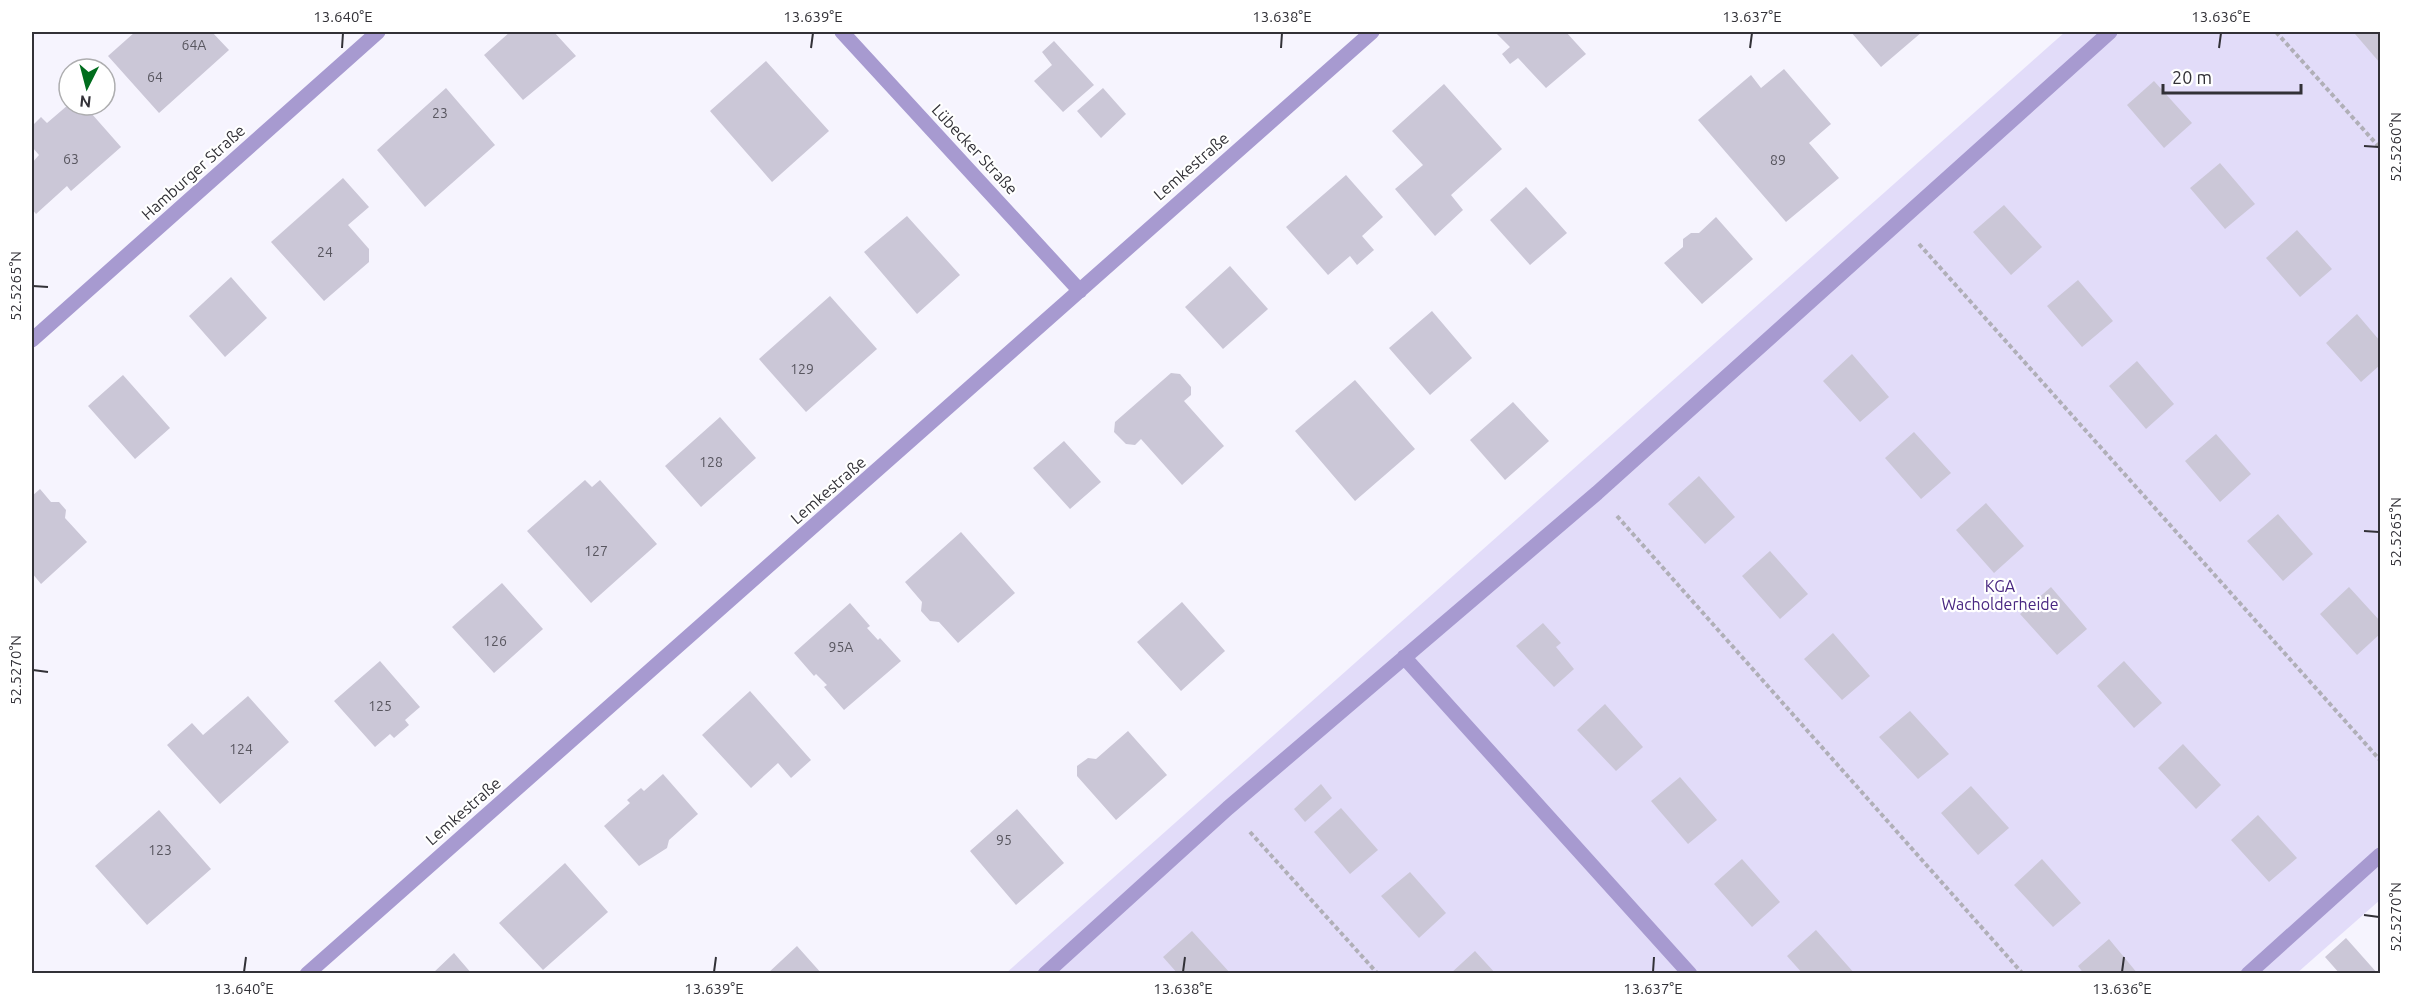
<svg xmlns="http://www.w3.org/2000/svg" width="2412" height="1005" viewBox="0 0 2412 1005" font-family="Ubuntu,sans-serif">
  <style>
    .green { fill: #e2dcf9 }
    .building { fill: #cbc7d7 }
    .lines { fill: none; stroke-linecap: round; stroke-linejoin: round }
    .path { stroke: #b0afb7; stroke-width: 4; stroke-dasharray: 4.5 3; stroke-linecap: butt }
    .minor { stroke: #a79ad0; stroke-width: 15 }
    .ticks { fill: none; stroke: #323137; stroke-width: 2 }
    .labels { text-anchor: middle; stroke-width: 4.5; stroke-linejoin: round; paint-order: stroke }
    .number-label { font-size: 14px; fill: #58565f }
    .street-label { font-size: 16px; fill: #323137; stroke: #fff }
    .park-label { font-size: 16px; fill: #492781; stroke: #fff }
    .neatline { fill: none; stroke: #323137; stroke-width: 2 }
    .ticks-label { font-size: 15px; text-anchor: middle; fill: #323137 }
  </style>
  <rect width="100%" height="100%" fill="#f6f4fe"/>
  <path class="green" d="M 2065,32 L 2380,32 L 2380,900 L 2297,973 L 1005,974 Z"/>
  <path class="building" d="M 135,32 L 212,32 L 229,50 L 159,113 L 108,56 Z
    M 510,32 L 554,32 L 576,56 L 523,100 L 484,55 Z
    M 1495,32 L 1566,32 L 1586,54 L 1546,88 L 1518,58 L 1510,64 L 1502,54 L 1510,47 Z
    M 1851,32 L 1922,32 L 1881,67 Z
    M 2358,32 L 2380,32 L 2380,63 L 2355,34 Z
    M 1054,41 L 1094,85 L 1063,112 L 1034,81 L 1052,65 L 1042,52 Z
    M 766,61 L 829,131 L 772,182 L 710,111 Z
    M 1784,69 L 1831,124 L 1809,143 L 1839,178 L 1786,222 L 1698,120 L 1751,75 L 1761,88 Z
    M 2154,81 L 2192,123 L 2164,148 L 2127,105 Z
    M 1444,84 L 1502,149 L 1451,195 L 1463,210 L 1435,236 L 1395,189 L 1423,165 L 1392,131 Z
    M 446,88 L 495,145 L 425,207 L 377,150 Z
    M 1103,88 L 1126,114 L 1101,138 L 1077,111 Z
    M 68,105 L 84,105 L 121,147 L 71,191 L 67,186 L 36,214 L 32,209 L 32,163 L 39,155 L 32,147 L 32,126 L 41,117 L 47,123 Z
    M 2220,163 L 2255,204 L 2225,229 L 2190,188 Z
    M 1346,175 L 1383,217 L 1362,236 L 1374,250 L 1357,265 L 1350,256 L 1328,275 L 1286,227 Z
    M 343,178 L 369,207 L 348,225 L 369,249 L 369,262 L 324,301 L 271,242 Z
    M 1526,187 L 1567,233 L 1530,265 L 1490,220 Z
    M 2004,205 L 2042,247 L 2011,275 L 1973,232 Z
    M 907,216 L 960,275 L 917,314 L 864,252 Z
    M 1716,217 L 1753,259 L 1702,304 L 1664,263 L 1683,247 L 1683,239 L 1691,233 L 1699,233 Z
    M 2297,230 L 2332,269 L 2300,297 L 2266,258 Z
    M 1230,266 L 1268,309 L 1223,349 L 1185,307 Z
    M 231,277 L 267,318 L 225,357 L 189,316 Z
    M 2078,280 L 2113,321 L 2082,347 L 2047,306 Z
    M 830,296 L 877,349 L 806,412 L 759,359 Z
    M 1432,311 L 1472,358 L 1430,395 L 1389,348 Z
    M 2357,314 L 2380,341 L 2380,365 L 2361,382 L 2326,343 Z
    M 1852,354 L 1889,397 L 1860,422 L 1823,381 Z
    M 2137,361 L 2174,404 L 2146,429 L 2109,386 Z
    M 1171,373 L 1180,374 L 1191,387 L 1191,395 L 1184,401 L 1224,446 L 1182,485 L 1141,439 L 1135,445 L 1126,444 L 1114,432 L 1115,422 Z
    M 123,375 L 170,428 L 135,459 L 88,406 Z
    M 1355,380 L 1415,449 L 1355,501 L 1295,431 Z
    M 1513,402 L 1549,441 L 1505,480 L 1470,440 Z
    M 720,417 L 756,458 L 701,507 L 665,466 Z
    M 1914,432 L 1951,473 L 1921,499 L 1885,458 Z
    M 2216,434 L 2251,474 L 2220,502 L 2185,461 Z
    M 1064,441 L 1101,482 L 1070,509 L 1033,468 Z
    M 1699,476 L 1735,517 L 1705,544 L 1668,504 Z
    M 585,480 L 592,487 L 600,480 L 657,544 L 591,603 L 527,531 Z
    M 40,489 L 51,502 L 59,502 L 66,510 L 65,518 L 87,542 L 41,584 L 32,573 L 32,496 Z
    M 1986,503 L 2024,546 L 1994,573 L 1956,530 Z
    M 2278,514 L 2313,554 L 2283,581 L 2247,541 Z
    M 961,532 L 1015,593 L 958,643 L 939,622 L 930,621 L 921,611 L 922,602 L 905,582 Z
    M 1770,551 L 1808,594 L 1780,619 L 1742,576 Z
    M 502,583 L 543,629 L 494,673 L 452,627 Z
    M 2051,587 L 2087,629 L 2057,655 L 2020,614 Z
    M 2349,587 L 2380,621 L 2380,634 L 2357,655 L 2320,614 Z
    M 1182,602 L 1225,651 L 1181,691 L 1137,642 Z
    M 850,603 L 870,626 L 867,628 L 878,640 L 880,638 L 901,661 L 844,710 L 824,687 L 827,685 L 816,674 L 814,676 L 794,653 Z
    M 1543,623 L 1561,643 L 1556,647 L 1574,669 L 1554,687 L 1516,646 Z
    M 1833,633 L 1870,676 L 1842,700 L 1804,659 Z
    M 380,661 L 420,707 L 405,720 L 409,725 L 394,738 L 390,734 L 375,747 L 334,701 Z
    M 2124,661 L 2162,703 L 2134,728 L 2097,686 Z
    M 750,691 L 811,760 L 791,778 L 778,763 L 751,788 L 702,735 Z
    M 248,696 L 289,742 L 220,804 L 167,745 L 192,723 L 203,735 Z
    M 1605,704 L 1643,747 L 1616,771 L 1577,730 Z
    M 1910,711 L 1949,754 L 1918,779 L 1879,737 Z
    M 1128,731 L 1167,775 L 1116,820 L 1077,776 L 1077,766 L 1088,758 L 1096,759 Z
    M 2183,744 L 2221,785 L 2196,809 L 2158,768 Z
    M 663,774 L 698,814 L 669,840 L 667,848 L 639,866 L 604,826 L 630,803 L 627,800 L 641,788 L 644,791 Z
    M 1680,777 L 1717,820 L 1688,844 L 1651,801 Z
    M 1321,784 L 1332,798 L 1305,822 L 1294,809 Z
    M 1971,786 L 2009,828 L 1978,855 L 1941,813 Z
    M 1341,808 L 1378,850 L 1350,874 L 1314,832 Z
    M 1017,809 L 1064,863 L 1016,905 L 970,851 Z
    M 159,810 L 211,869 L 147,925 L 95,866 Z
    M 2258,815 L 2297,858 L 2269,882 L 2231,840 Z
    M 1742,859 L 1780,902 L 1752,927 L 1714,884 Z
    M 2042,859 L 2081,903 L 2053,927 L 2014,885 Z
    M 565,863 L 608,912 L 543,970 L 499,923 Z
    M 1410,872 L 1446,913 L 1419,938 L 1381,896 Z
    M 1816,930 L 1855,974 L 1803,974 L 1787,956 Z
    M 1192,931 L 1231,974 L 1178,974 L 1163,957 Z
    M 2346,938 L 2378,974 L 2340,974 L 2325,957 Z
    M 2109,939 L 2138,974 L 2084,974 L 2078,966 Z
    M 797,946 L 822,974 L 767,974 Z
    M 1475,951 L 1496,974 L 1450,974 Z
    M 454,953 L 472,974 L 432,974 Z"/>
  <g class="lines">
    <path class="path" d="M 2276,32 L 2380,148
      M 1919,244 L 2380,760
      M 1617,516 L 2023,974
      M 1250,832 L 1378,974"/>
    <path class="minor" d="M 842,32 L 1080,291
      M 32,340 L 378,32
      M 1404,657 L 1690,974
      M 307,974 L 1372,32
      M 1045,974 L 1228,808 L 1597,493 L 2110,32
      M 2248,974 L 2380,855"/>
  </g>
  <path class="ticks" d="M 342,48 L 343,33M 811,48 L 813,33M 1281,48 L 1282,33M 1750,48 L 1752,33M 2219,48 L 2221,33M 2364,146 L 2379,147M 33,286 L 48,287M 2364,531 L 2379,532M 33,670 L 48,672M 2364,915 L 2379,917M 244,972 L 246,957M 714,972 L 716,957M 1183,972 L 1185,957M 1653,972 L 1654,957M 2122,972 L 2124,957"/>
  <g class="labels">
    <g class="number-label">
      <text x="194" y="50">64A</text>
      <text x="155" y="82">64</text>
      <text x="440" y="118">23</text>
      <text x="71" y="164">63</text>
      <text x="1778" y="165">89</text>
      <text x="325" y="257">24</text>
      <text x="802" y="374">129</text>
      <text x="711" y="467">128</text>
      <text x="596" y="556">127</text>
      <text x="495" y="646">126</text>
      <text x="841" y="652">95A</text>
      <text x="380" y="711">125</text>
      <text x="241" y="754">124</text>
      <text x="1004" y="845">95</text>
      <text x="160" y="855">123</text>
    </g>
    <g class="street-label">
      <text transform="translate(975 149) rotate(47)" y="6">Lübecker Straße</text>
      <text transform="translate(1191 166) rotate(-41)" y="6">Lemkestraße</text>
      <text transform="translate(193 172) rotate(-42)" y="6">Hamburger Straße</text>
      <text transform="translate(828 490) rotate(-41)" y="6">Lemkestraße</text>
      <text transform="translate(463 811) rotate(-41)" y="6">Lemkestraße</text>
    </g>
    <g class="park-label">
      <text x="2000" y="592">KGA<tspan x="2000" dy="18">Wacholderheide</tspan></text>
    </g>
  </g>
  <rect width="2412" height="1005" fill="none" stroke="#ffffff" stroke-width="66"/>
  <g transform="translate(87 87) rotate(186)"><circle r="28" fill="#ffffff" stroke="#adadaf" stroke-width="1.5"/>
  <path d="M0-4.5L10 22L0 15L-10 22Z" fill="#006d1d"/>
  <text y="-9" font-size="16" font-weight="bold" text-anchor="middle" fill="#323137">N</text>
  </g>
  <path d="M2163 84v9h138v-9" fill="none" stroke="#323137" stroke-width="3"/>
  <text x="2172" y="84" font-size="18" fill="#323137" stroke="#ffffff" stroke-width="4.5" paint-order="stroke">20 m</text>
  <rect x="33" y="33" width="2346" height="939" class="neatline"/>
  <g class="ticks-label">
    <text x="343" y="22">13.640°E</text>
    <text x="813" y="22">13.639°E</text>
    <text x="1282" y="22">13.638°E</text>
    <text x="1752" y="22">13.637°E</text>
    <text x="2221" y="22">13.636°E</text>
    <text transform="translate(2396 147) rotate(-90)" y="5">52.5260°N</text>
    <text transform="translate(16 286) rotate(-90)" y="5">52.5265°N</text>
    <text transform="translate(2396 532) rotate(-90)" y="5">52.5265°N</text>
    <text transform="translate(16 670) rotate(-90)" y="5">52.5270°N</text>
    <text transform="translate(2396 917) rotate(-90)" y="5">52.5270°N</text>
    <text x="244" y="994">13.640°E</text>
    <text x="714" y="994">13.639°E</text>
    <text x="1183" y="994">13.638°E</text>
    <text x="1653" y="994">13.637°E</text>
    <text x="2122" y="994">13.636°E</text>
  </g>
</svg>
